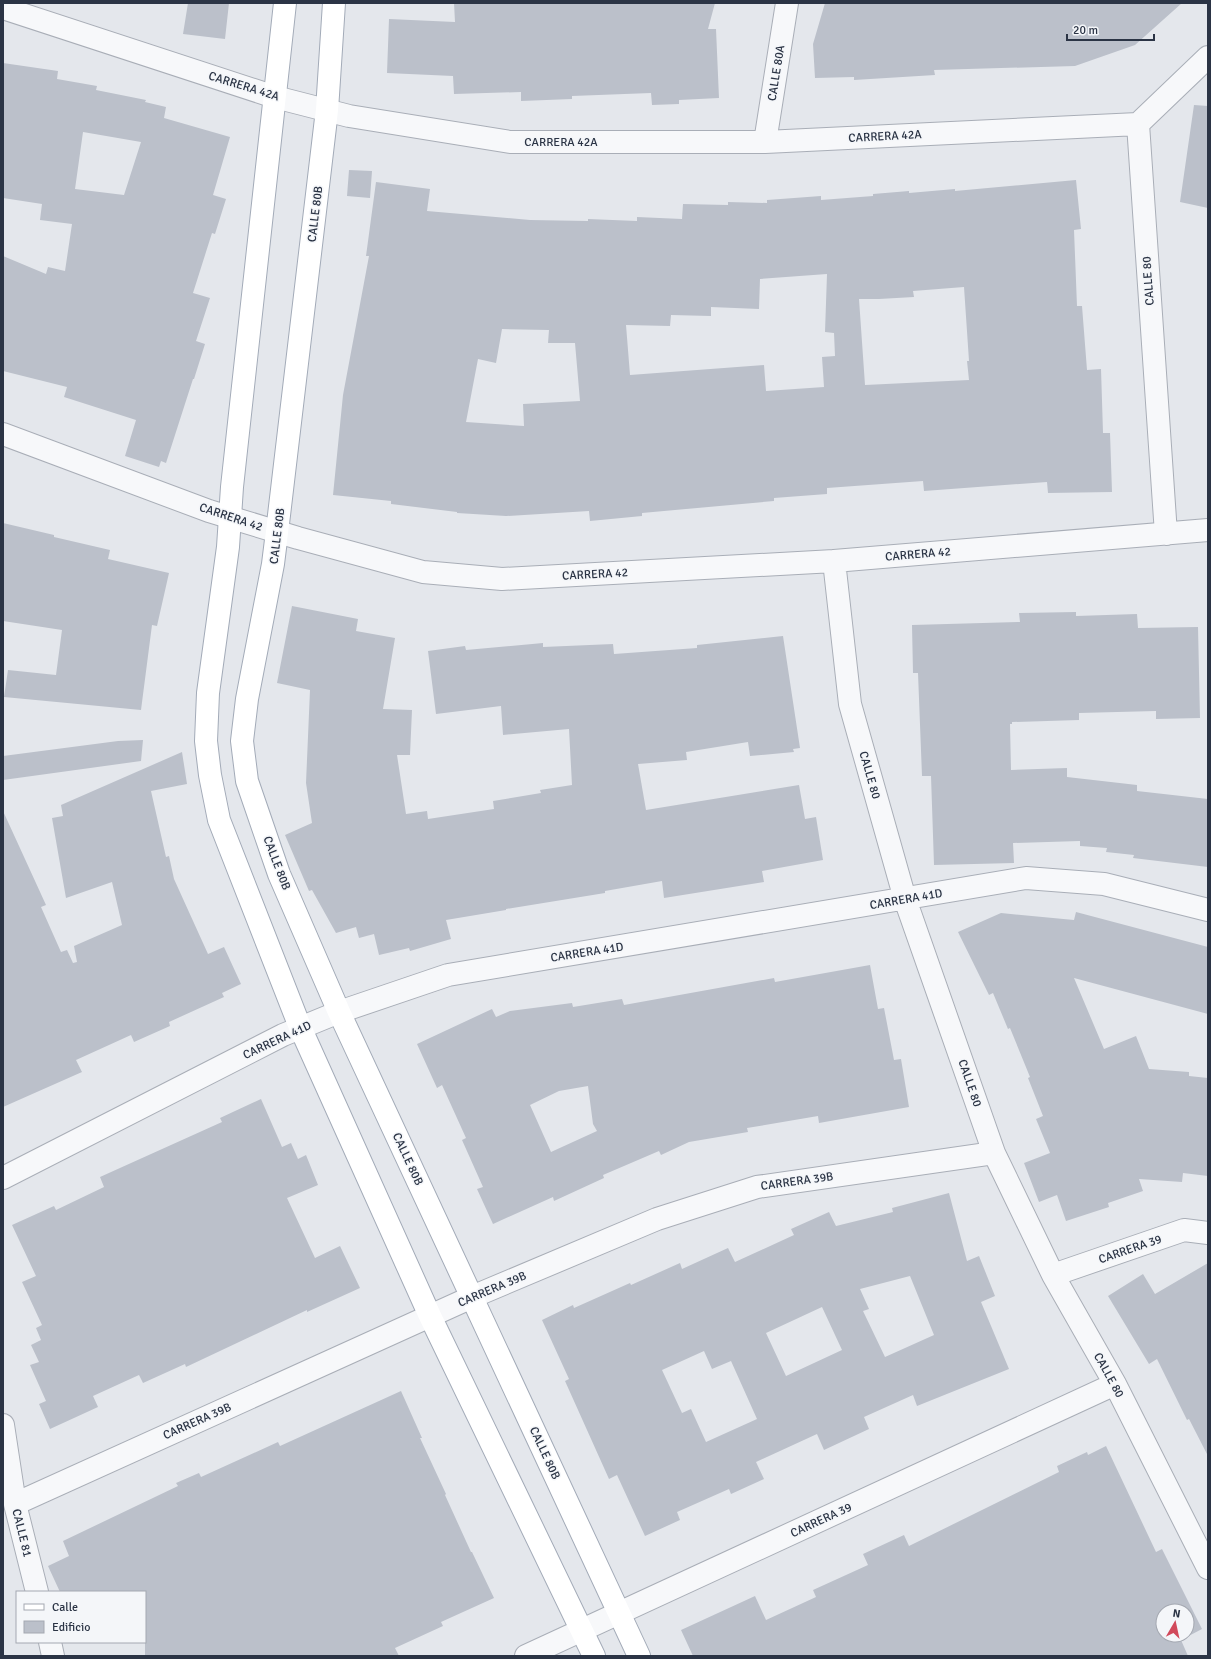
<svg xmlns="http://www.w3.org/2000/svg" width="1211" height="1659" viewBox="0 0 1211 1659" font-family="Signika,sans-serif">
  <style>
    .building { fill: #bbc0ca; fill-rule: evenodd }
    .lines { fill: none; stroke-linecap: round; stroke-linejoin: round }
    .minor-casing { stroke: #a9aeb7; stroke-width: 24 }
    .major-casing { stroke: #a3abb8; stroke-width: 24 }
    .minor { stroke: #f7f8fa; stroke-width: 22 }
    .major { stroke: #fff; stroke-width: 22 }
    .labels { text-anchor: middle; stroke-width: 3; stroke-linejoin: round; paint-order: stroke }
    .street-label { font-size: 12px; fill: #2b3445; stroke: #f4f6f9 }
  </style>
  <rect width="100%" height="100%" fill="#e4e7ec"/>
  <path class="building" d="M 188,3 L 229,3 L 225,39 L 183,34 Z
    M 454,3 L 715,3 L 708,29 L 716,29 L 719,98 L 679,100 L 679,104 L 652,105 L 651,93 L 572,96 L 572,99 L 521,101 L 521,92 L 454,94 L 453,76 L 387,73 L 389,19 L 455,22 Z
    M 825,3 L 1182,3 L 1135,45 L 1075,66 L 934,70 L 935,75 L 854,80 L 854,77 L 815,78 L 813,44 Z
    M 3,63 L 58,71 L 57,79 L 97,86 L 96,90 L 146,100 L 145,102 L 166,107 L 164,118 L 230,137 L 213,195 L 226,199 L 215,234 L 212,233 L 193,293 L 210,298 L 196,341 L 205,344 L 194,379 L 193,379 L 166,463 L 161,461 L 159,467 L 125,456 L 136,420 L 64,397 L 67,387 L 3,371 L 3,256 L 46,274 L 48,267 L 65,271 L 72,224 L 40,220 L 42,204 L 3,198 ZM 83,132 L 141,142 L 124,195 L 75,189 Z
    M 1194,105 L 1208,106 L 1208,208 L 1180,202 Z
    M 349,170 L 372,171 L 370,198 L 347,196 Z
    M 1076,180 L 1081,229 L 1074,230 L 1077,306 L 1082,306 L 1087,370 L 1101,369 L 1103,433 L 1110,433 L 1112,492 L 1048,493 L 1047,482 L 924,491 L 923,481 L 827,488 L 827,494 L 774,498 L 774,501 L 642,513 L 642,516 L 590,521 L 589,511 L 506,516 L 457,513 L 457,512 L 391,504 L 391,501 L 333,495 L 343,395 L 369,256 L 366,256 L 376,182 L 430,189 L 427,211 L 530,220 L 588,221 L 588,219 L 637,221 L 637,217 L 682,219 L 683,204 L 728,205 L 728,202 L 767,203 L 767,200 L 821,196 L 821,200 L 873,196 L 873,194 L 909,191 L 909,193 L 955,189 L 955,191 ZM 827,274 L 825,332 L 834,333 L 835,356 L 822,357 L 824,387 L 766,391 L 764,365 L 630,375 L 626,325 L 670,326 L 671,315 L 711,316 L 711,307 L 759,309 L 760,279 ZM 964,287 L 969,361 L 967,361 L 969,380 L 865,385 L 859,299 L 879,299 L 914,297 L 913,291 ZM 502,329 L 549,330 L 548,343 L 575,343 L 580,401 L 523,404 L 524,426 L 466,422 L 478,359 L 496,363 Z
    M 3,523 L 54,535 L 54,537 L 110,550 L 108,559 L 169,573 L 157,626 L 152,625 L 141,710 L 4,697 L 8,670 L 56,675 L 62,630 L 3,621 Z
    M 292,606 L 358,619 L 356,631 L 395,638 L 383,709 L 412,710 L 410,755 L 397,755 L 406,814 L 427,811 L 428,819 L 494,809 L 493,801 L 541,793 L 540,790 L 572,785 L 569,729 L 503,735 L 501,706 L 436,714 L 428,651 L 465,646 L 466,650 L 543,643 L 543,647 L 613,644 L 614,654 L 697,648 L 697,645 L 783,636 L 800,748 L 793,749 L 794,752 L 750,756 L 748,742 L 686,752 L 687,760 L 638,764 L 646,810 L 799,785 L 805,819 L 816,817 L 823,860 L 762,871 L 764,882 L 664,898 L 662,881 L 605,891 L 605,893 L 506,909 L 506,910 L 446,920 L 451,939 L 410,951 L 409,948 L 379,955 L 374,934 L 359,938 L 356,927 L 336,933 L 312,890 L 309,891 L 285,835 L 312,823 L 306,783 L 310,690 L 277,683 Z
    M 1076,612 L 1076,616 L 1137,614 L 1138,628 L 1198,627 L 1200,718 L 1156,719 L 1156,711 L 1079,713 L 1079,720 L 1012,722 L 1012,724 L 1010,724 L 1011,770 L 1067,768 L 1067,777 L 1137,785 L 1137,791 L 1208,799 L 1208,867 L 1133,858 L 1134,855 L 1106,852 L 1107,848 L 1080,846 L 1080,841 L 1013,843 L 1014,863 L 934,865 L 931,776 L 922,776 L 918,673 L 913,673 L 912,625 L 1020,622 L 1019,613 Z
    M 143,740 L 141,761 L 3,780 L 3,756 L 118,741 Z
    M 182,752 L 187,784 L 151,791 L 166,857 L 169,856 L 174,879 L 208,954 L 224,947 L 241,984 L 222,993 L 224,997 L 169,1022 L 170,1026 L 134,1042 L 131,1035 L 76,1060 L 82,1072 L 3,1107 L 3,811 L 46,905 L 41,907 L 61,952 L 67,950 L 73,963 L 77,962 L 74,946 L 122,925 L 112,882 L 66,898 L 52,818 L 63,816 L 61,805 Z
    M 1076,912 L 1208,947 L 1208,1014 L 1074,978 L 1104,1049 L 1136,1036 L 1149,1069 L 1189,1072 L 1189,1076 L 1208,1078 L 1208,1176 L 1183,1173 L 1182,1182 L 1139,1179 L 1143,1191 L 1108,1203 L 1109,1207 L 1066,1221 L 1057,1195 L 1039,1202 L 1024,1163 L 1050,1153 L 1036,1119 L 1043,1116 L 1028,1078 L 1030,1077 L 1010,1028 L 1008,1029 L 993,993 L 989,995 L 958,932 L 1001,913 L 1074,920 Z
    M 870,965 L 878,1009 L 884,1008 L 894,1060 L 901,1059 L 909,1107 L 819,1123 L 818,1116 L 747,1128 L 748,1132 L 689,1142 L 661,1155 L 659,1151 L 603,1175 L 604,1178 L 554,1201 L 553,1197 L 493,1224 L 477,1189 L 483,1187 L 462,1140 L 466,1138 L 442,1085 L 437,1088 L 417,1044 L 492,1009 L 496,1017 L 510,1011 L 572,1003 L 573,1007 L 622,999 L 624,1005 L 774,978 L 775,982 ZM 588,1086 L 593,1124 L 597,1131 L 551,1152 L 530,1105 L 559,1091 Z
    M 261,1099 L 282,1147 L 291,1143 L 298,1159 L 306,1155 L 318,1185 L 287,1198 L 315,1258 L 340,1246 L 360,1288 L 307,1312 L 307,1310 L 186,1367 L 185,1364 L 143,1383 L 139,1375 L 93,1396 L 98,1407 L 50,1429 L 39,1404 L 46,1401 L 30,1365 L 39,1362 L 31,1345 L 41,1340 L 36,1328 L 42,1325 L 22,1282 L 36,1276 L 12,1225 L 54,1206 L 56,1210 L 104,1187 L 100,1177 L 222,1122 L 220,1118 Z
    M 949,1193 L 967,1261 L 979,1256 L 995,1296 L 981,1302 L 1009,1369 L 917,1406 L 913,1395 L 864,1417 L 869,1429 L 824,1450 L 817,1434 L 756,1462 L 764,1479 L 731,1494 L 729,1489 L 677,1512 L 680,1520 L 645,1536 L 617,1475 L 609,1479 L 565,1381 L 569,1379 L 542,1320 L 573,1305 L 574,1308 L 630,1283 L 631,1285 L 680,1263 L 682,1269 L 728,1248 L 735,1262 L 794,1235 L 791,1229 L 829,1212 L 836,1226 L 893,1212 L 892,1208 ZM 910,1276 L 934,1335 L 885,1357 L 863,1311 L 869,1309 L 860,1289 ZM 822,1307 L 842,1350 L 786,1376 L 766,1333 ZM 704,1351 L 712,1369 L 731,1361 L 757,1419 L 706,1442 L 691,1409 L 682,1413 L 662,1370 Z
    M 1208,1263 L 1208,1456 L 1189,1419 L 1187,1420 L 1157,1359 L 1149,1364 L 1108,1296 L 1143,1274 L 1155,1294 Z
    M 401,1391 L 422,1438 L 420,1438 L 446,1494 L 445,1495 L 471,1552 L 472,1552 L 494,1598 L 441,1622 L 443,1626 L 395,1648 L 399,1656 L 145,1656 L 145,1592 L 60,1592 L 48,1566 L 69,1556 L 63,1541 L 178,1486 L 176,1483 L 199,1473 L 201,1477 L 278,1442 L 280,1446 Z
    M 1106,1446 L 1156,1552 L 1162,1549 L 1202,1629 L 1181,1640 L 1188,1656 L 693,1656 L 681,1630 L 755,1596 L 766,1620 L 816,1597 L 813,1590 L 868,1565 L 863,1554 L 904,1535 L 909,1546 L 1059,1472 L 1057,1466 L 1087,1452 L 1088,1455 ZM 1163,1611 L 1187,1611 L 1187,1635 L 1163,1635 Z"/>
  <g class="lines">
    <defs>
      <path id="minor" d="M 3,8 L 275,97 L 349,116 L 510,142 L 765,142 L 1138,124
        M 1138,124 L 1166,534
        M 1138,124 L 1208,57
        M 765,142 L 787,3
        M 3,434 L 209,511 L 298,538 L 423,572 L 502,579 L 834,561 L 1208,530
        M 834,561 L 850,704 L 905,899 L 994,1153 L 1053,1275 L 1115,1384 L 1208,1568
        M 3,1178 L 283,1035 L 339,1012 L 448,975 L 1026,878 L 1104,884 L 1208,910
        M 1053,1275 L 1184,1230 L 1208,1233
        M 3,1425 L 15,1504 L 37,1592
        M 15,1504 L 472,1297 L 657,1219 L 757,1187 L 994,1153
        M 50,1642 L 53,1656
        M 526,1656 L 1115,1384"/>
      <path id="major" d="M 285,3 L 232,487 L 228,547 L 208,693 L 206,741 L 210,775 L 219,820 L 300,1027 L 430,1316 L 594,1656
        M 334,3 L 327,110 L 277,532 L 273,564 L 247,699 L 242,741 L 247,781 L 279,874 L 339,1012 L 639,1656"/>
    </defs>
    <use href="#minor" class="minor-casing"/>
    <use href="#major" class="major-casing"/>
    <use href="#minor" class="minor"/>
    <use href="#major" class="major"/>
  </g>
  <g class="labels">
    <g class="street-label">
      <text transform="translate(776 73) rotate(-81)" y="4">CALLE 80A</text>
      <text transform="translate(244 86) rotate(17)" y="4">CARRERA 42A</text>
      <text transform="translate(885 136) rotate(-3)" y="4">CARRERA 42A</text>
      <text x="561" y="146">CARRERA 42A</text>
      <text transform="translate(315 214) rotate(-83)" y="4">CALLE 80B</text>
      <text transform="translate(1148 281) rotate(-94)" y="4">CALLE 80</text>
      <text transform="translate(231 517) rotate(18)" y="4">CARRERA 42</text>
      <text transform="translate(277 536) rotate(-83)" y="4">CALLE 80B</text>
      <text transform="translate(918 554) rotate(-5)" y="4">CARRERA 42</text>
      <text transform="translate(595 574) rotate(-3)" y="4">CARRERA 42</text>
      <text transform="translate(870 775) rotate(74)" y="4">CALLE 80</text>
      <text transform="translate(277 863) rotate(69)" y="4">CALLE 80B</text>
      <text transform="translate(906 899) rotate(-10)" y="4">CARRERA 41D</text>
      <text transform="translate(587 952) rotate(-9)" y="4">CARRERA 41D</text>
      <text transform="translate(277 1040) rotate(-25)" y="4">CARRERA 41D</text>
      <text transform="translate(970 1083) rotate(71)" y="4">CALLE 80</text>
      <text transform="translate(408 1159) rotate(65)" y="4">CALLE 80B</text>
      <text transform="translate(797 1181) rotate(-8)" y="4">CARRERA 39B</text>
      <text transform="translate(1130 1249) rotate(-19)" y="4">CARRERA 39</text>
      <text transform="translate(492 1289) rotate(-23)" y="4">CARRERA 39B</text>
      <text transform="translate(1109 1375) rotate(61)" y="4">CALLE 80</text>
      <text transform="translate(197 1421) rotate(-24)" y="4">CARRERA 39B</text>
      <text transform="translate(545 1453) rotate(65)" y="4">CALLE 80B</text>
      <text transform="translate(821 1520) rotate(-25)" y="4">CARRERA 39</text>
      <text transform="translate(22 1533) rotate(76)" y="4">CALLE 81</text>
    </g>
  </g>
  <rect width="1211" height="1659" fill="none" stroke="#2b3445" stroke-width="8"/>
  <rect x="16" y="1591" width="130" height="52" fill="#f4f6f9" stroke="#a4a8b1"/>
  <rect x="24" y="1604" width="20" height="6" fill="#ffffff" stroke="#a4a8b1"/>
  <text x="52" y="1611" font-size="12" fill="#2b3445">Calle</text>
  <rect x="24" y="1621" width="20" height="12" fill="#bbc0ca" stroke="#a4a8b1"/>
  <text x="52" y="1631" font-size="12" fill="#2b3445">Edificio</text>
  <g transform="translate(1175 1623) rotate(9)"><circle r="19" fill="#f4f6f9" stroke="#a4a8b1"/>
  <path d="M0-3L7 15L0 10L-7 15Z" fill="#d1495b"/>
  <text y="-6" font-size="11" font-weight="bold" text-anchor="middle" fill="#2b3445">N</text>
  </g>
  <path d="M1067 34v6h87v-6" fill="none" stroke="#2b3445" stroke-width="2"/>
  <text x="1073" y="34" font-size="12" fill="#2b3445" stroke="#f4f6f9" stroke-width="3" paint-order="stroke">20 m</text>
</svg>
